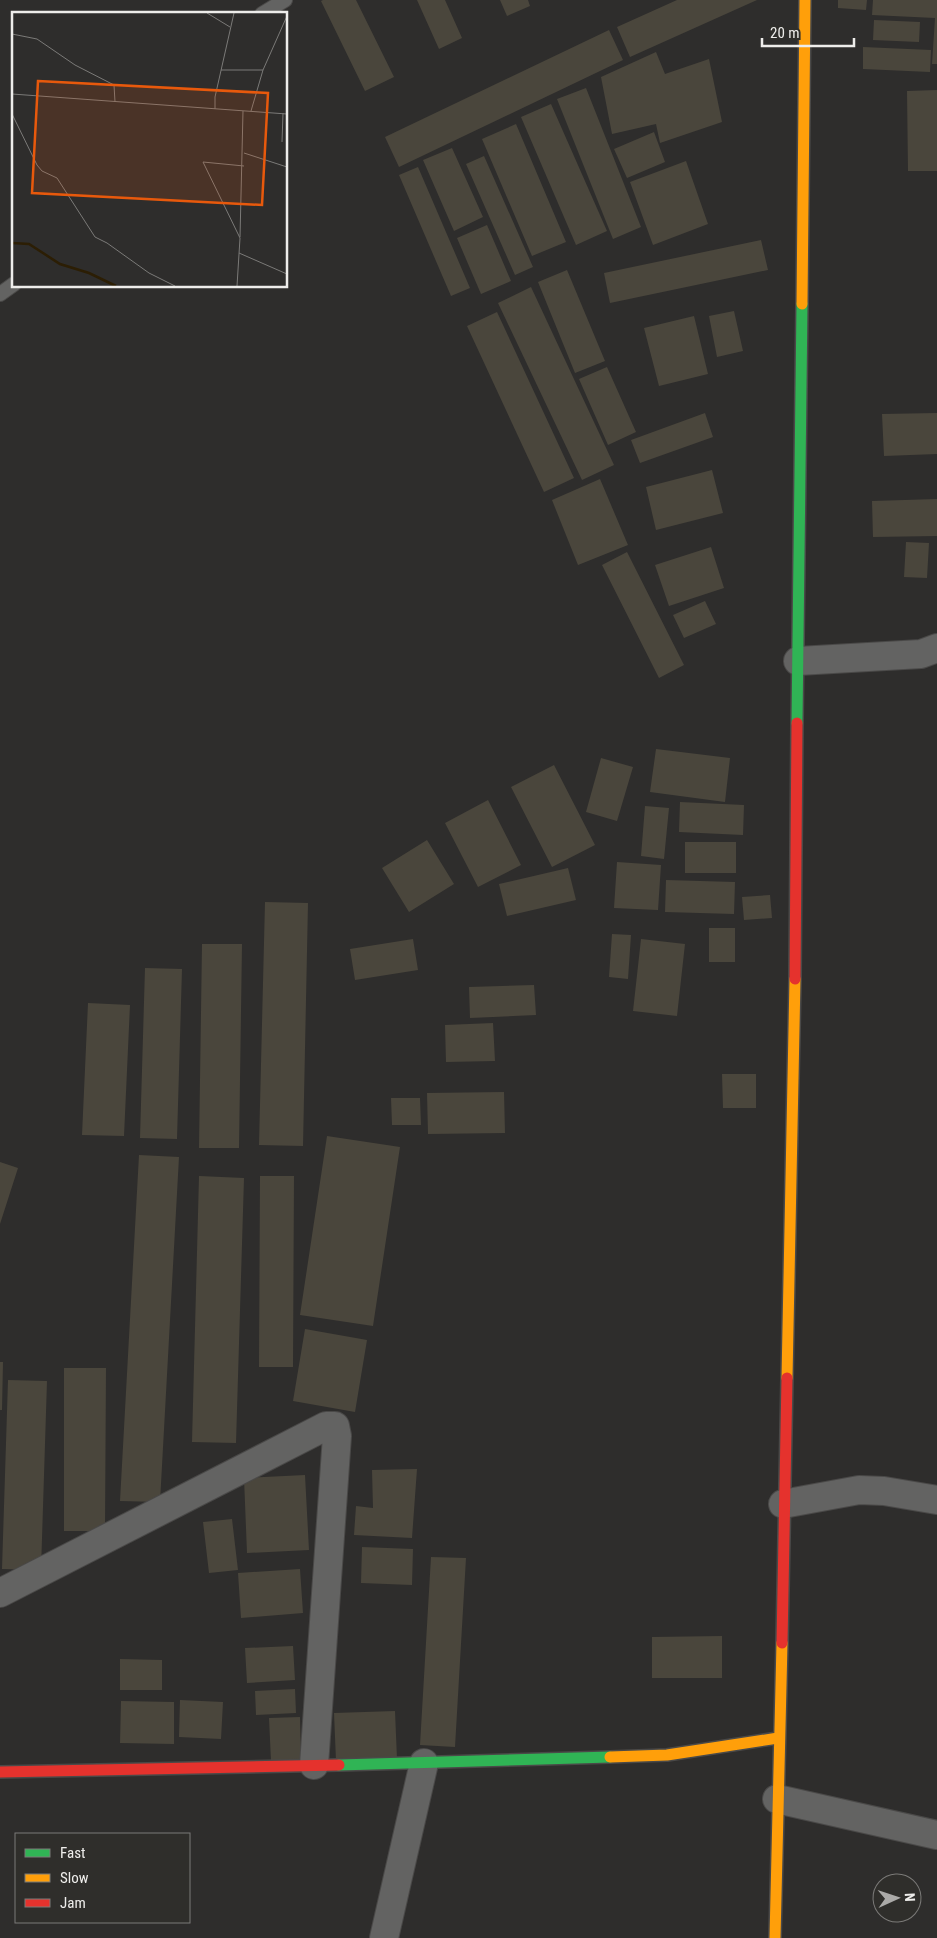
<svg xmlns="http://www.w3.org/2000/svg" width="937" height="1938" viewBox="0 0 937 1938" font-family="'Roboto Condensed',sans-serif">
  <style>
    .building { fill: #4a463c }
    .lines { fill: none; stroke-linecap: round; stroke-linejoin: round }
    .lane-casing { stroke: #4a4948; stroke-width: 16 }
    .street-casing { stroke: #4a4948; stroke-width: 30 }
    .fast-casing { stroke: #4a4948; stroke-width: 14 }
    .slow-casing { stroke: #4a4948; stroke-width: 14 }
    .jam-casing { stroke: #4a4948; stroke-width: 14 }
    .lane { stroke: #636362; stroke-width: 14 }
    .street { stroke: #636362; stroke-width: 28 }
    .fast { stroke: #30b455; stroke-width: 11 }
    .slow { stroke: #ff9f0a; stroke-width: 11 }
    .jam { stroke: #e5322d; stroke-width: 11 }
    .inset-river { fill: none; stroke: #2c1e04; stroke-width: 2.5 }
    .inset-road { fill: none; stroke: #7b7a78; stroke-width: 1 }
    .view { fill: #e8590c; fill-opacity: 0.15; stroke: #e8590c; stroke-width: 2.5 }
    .inset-edge { fill: none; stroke: #eeedeb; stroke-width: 2.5 }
  </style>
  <rect width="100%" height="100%" fill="#2e2d2c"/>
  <path class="building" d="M 323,0 L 356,0 L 394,77 L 365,91 L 321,1 Z
    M 417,0 L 445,0 L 462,38 L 439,49 Z
    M 500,0 L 528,0 L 530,6 L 507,16 Z
    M 677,0 L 757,0 L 630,57 L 617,27 Z
    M 838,0 L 867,0 L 866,10 L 838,8 Z
    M 873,0 L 937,0 L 937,64 L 932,64 L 935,18 L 872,15 Z
    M 874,20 L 920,22 L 919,42 L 873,40 Z
    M 609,30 L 623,60 L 399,167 L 385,137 Z
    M 863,47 L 931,50 L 930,72 L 863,69 Z
    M 656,52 L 665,74 L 709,59 L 722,122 L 660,143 L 656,124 L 612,134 L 601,77 Z
    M 586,88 L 641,227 L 613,239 L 557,99 Z
    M 937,90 L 937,171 L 908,171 L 907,91 Z
    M 551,104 L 607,231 L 576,245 L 521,117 Z
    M 516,124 L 566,242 L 532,256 L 482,139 Z
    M 654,132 L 665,162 L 627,178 L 614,149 Z
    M 452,148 L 483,217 L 454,231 L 423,160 Z
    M 484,156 L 533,267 L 515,275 L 466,164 Z
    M 686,161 L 708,224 L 653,245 L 630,182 Z
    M 418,167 L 470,288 L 451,296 L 399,175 Z
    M 487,225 L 511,281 L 481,294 L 457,238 Z
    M 761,240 L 768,270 L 610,303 L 604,273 Z
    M 567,270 L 605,361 L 575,373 L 538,282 Z
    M 531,287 L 614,465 L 582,480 L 498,303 Z
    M 734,311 L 743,351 L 717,357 L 709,316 Z
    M 497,312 L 574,478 L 544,492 L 467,326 Z
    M 694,316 L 708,374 L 659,386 L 644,328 Z
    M 607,367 L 636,432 L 608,445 L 579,379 Z
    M 705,413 L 713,437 L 640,463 L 631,440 Z
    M 937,413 L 937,454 L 884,456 L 882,414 Z
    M 712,470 L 723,513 L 656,530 L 646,487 Z
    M 600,479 L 628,545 L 578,565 L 552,500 Z
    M 937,499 L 937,536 L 873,537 L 872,501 Z
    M 906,542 L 929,543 L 927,578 L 904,577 Z
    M 711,547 L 724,588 L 669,606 L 655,565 Z
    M 627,552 L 684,665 L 659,678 L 602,565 Z
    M 705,601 L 716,624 L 684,638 L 673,615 Z
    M 656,749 L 730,758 L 725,802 L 650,792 Z
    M 601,758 L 633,767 L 617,821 L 586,812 Z
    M 554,765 L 595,845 L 552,867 L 511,787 Z
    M 488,800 L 521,865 L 478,887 L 445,823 Z
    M 680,802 L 744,805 L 743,835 L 679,832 Z
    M 645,806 L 669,808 L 664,859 L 641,856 Z
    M 427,840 L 454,884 L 409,912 L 382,868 Z
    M 685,842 L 736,842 L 736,873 L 685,873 Z
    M 617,862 L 661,865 L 658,910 L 614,908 Z
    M 568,868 L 576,900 L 507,916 L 499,884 Z
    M 666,880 L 735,882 L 734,914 L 665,912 Z
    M 770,895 L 772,918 L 744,920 L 742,897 Z
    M 265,902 L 308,903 L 303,1146 L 259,1145 Z
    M 709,928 L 735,928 L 735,962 L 709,962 Z
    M 612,934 L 631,935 L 628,979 L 609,977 Z
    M 413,939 L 418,970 L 355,980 L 350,949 Z
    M 641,939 L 685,944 L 677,1016 L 633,1011 Z
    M 202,944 L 242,944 L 239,1148 L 199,1148 Z
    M 145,968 L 182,969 L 177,1139 L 140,1138 Z
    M 534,985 L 536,1015 L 470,1018 L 469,987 Z
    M 88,1003 L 130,1005 L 124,1136 L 82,1135 Z
    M 493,1023 L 495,1061 L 446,1062 L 445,1025 Z
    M 722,1074 L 756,1074 L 756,1108 L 723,1108 Z
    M 504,1092 L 505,1133 L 428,1134 L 427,1093 Z
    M 391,1098 L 420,1098 L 421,1125 L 392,1125 Z
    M 327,1136 L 400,1147 L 373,1326 L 300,1315 Z
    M 139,1155 L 179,1157 L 160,1502 L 120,1501 Z
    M 0,1162 L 18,1168 L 0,1224 Z
    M 199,1176 L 244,1178 L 236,1443 L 192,1442 Z
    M 260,1176 L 294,1176 L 293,1367 L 259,1367 Z
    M 305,1329 L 367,1340 L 355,1412 L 293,1401 Z
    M 0,1362 L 3,1362 L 2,1410 L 0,1410 Z
    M 64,1368 L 106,1368 L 105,1531 L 64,1531 Z
    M 8,1380 L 47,1381 L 41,1570 L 2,1569 Z
    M 417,1469 L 412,1538 L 354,1535 L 356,1506 L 373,1508 L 372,1470 Z
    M 305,1475 L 309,1550 L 247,1553 L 244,1478 Z
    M 232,1519 L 238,1570 L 209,1573 L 203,1522 Z
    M 362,1547 L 413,1549 L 412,1585 L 361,1583 Z
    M 431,1557 L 466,1558 L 455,1747 L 420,1745 Z
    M 300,1569 L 303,1613 L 241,1618 L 238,1573 Z
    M 722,1636 L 722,1678 L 652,1678 L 652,1637 Z
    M 293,1646 L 295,1680 L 247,1683 L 245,1648 Z
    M 120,1659 L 162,1660 L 162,1690 L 120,1690 Z
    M 295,1689 L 296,1713 L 256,1715 L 255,1691 Z
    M 180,1700 L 223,1702 L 221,1739 L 179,1737 Z
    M 121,1701 L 174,1702 L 174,1744 L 120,1743 Z
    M 395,1711 L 397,1759 L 336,1761 L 334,1713 Z
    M 300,1717 L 301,1759 L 271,1761 L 269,1718 Z"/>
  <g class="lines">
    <defs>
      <path id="lane" d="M 262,14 L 285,0
        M 0,294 L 14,284"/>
      <path id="street" d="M 798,661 L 921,654 L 937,648
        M 783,1504 L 859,1490 L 884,1491 L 937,1500
        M 0,1593 L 326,1426 L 335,1426 L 337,1436 L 314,1765
        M 777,1799 L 937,1835
        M 384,1938 L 424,1763"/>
      <path id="fast" d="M 797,723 L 802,304
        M 339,1765 L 610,1757"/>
      <path id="slow" d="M 802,304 L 805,0
        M 787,1378 L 795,979
        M 610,1757 L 667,1755 L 778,1738
        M 775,1938 L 782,1643"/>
      <path id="jam" d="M 795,979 L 797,723
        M 782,1643 L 787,1378
        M 0,1772 L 339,1765"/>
    </defs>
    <use href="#lane" class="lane-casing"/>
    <use href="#street" class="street-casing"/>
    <use href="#fast" class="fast-casing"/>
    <use href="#slow" class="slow-casing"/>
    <use href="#jam" class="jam-casing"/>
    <use href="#lane" class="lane"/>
    <use href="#street" class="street"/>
    <use href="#fast" class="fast"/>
    <use href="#slow" class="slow"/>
    <use href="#jam" class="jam"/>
  </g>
  <g transform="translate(12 12)">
    <rect width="275" height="275" fill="#2e2d2c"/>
    <path class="inset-river" d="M 0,231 L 17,232 L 48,252 L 77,261 L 104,274"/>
    <path class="inset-road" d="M 195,1 L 218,15M 0,22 L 25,27 L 63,53 L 102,73 L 103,90M 209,58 L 251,58M 0,82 L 275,102M 203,97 L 203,85 L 222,1M 239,99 L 251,58 L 275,4M 0,102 L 25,153 L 30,159 L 45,166 L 83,225 L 95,231 L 137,261 L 163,274M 270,130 L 271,101M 232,141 L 275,155M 228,225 L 231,99M 227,241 L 275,262M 225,274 L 228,226 L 191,150 L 232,154"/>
    <path class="view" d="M 26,69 L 256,81 L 250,193 L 20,181 Z"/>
    <rect width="275" height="275" class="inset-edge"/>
  </g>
  <rect x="15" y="1833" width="175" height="90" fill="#2f2e2b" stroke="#7b7a78"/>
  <rect x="25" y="1849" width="25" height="8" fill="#30b455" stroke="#7b7a78"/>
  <text x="60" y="1858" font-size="15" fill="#eeedeb">Fast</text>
  <rect x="25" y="1874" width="25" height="8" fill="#ff9f0a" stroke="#7b7a78"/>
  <text x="60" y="1883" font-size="15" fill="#eeedeb">Slow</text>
  <rect x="25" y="1899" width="25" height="8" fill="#e5322d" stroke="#7b7a78"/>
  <text x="60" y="1908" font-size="15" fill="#eeedeb">Jam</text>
  <g transform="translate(897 1898) rotate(87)"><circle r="24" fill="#2f2e2b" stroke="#7b7a78"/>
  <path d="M0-4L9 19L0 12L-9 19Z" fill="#abaaa8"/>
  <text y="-8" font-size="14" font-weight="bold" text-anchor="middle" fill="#eeedeb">N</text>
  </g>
  <path d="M762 38v8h92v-8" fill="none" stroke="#eeedeb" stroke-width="2.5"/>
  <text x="770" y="38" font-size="15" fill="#eeedeb" stroke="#2f2e2b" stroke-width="4" paint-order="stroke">20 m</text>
</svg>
